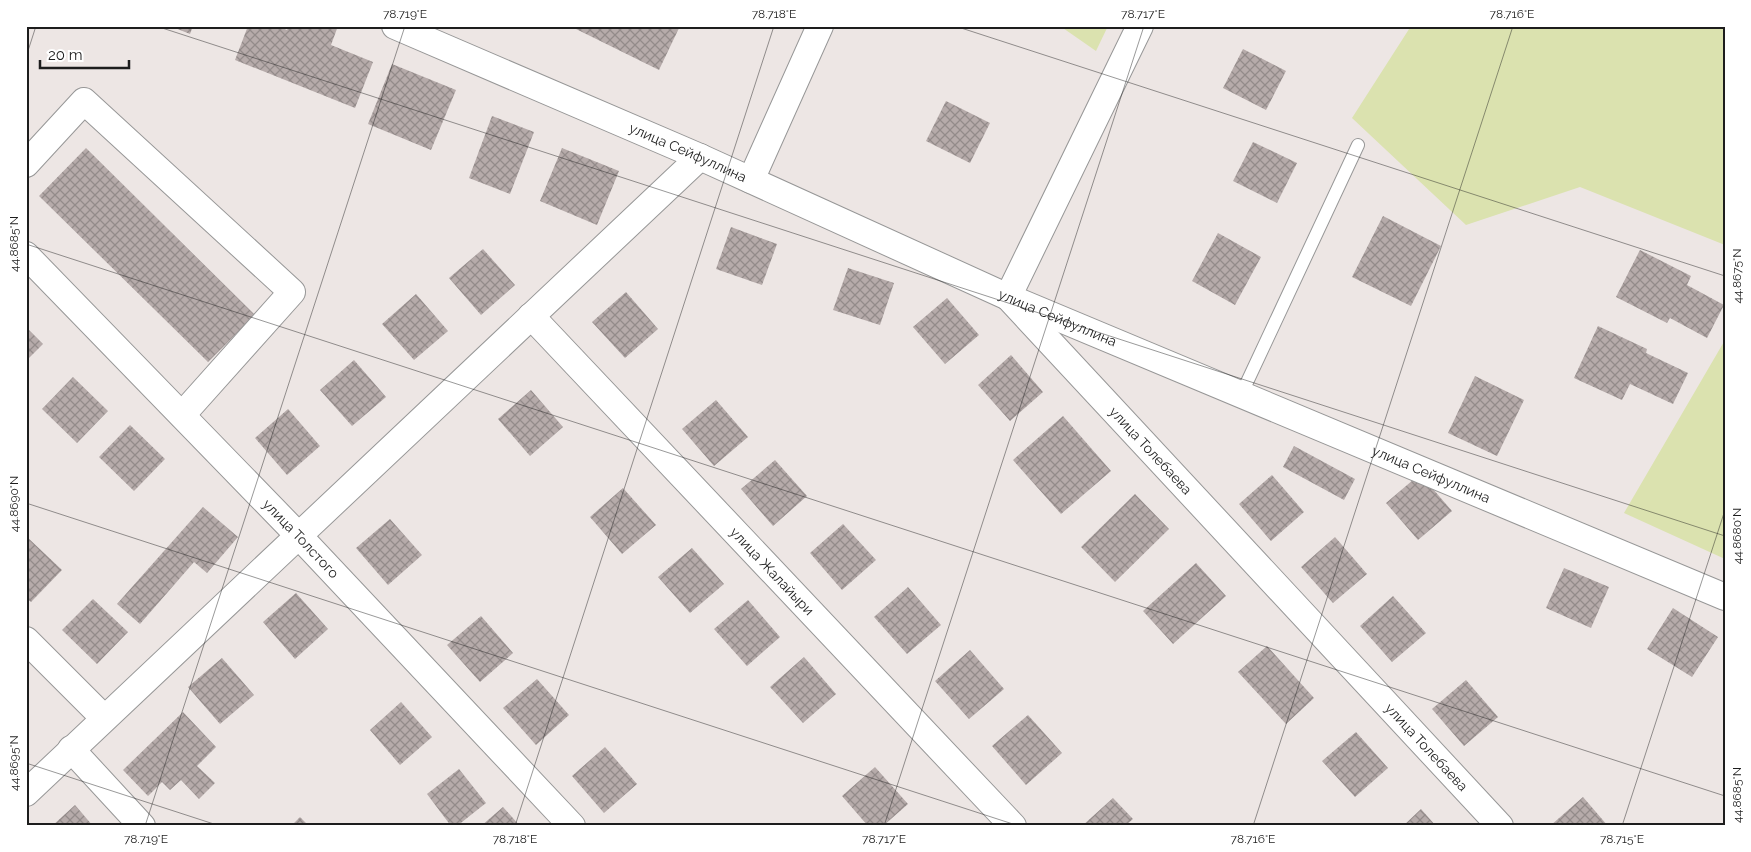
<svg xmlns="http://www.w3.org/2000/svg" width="1751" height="852" viewBox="0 0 1751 852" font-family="Raleway,sans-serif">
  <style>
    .grass { fill: #dbe2af }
    .building { fill: url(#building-cross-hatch) }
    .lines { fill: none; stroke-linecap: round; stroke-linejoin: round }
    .lane-casing { stroke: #979797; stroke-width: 14 }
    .street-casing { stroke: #979797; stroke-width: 28 }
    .lane { stroke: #fff; stroke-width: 12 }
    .street { stroke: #fff; stroke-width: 26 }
    .ticks { fill: none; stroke: #1d1d1d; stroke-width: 1; stroke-opacity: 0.45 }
    .labels { text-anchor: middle; stroke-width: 5; stroke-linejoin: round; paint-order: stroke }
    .street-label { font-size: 14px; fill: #1d1d1d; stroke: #fff }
    .neatline { fill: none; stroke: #1d1d1d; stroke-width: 2 }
    .ticks-label { font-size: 12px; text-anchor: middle; fill: #1d1d1d }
  </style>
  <defs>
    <pattern id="building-cross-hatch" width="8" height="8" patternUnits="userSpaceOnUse" patternTransform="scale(1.25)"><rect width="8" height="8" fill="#b6abaa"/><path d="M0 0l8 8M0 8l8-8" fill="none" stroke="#938b8a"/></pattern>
  </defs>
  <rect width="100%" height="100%" fill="#ede6e4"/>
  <path class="grass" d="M 1060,26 L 1108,26 L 1096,51 Z
    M 1411,26 L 1725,26 L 1725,245 L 1580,187 L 1466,225 L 1352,118 Z
    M 1725,340 L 1725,559 L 1624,513 Z"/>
  <path class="building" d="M 170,26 L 193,26 L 190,34 Z
    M 248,26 L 278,26 L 287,30 L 289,26 L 338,26 L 331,45 L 373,62 L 355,108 L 235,60 Z
    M 577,26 L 680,26 L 659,70 L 576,29 Z
    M 1243,49 L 1286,71 L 1266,110 L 1223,88 Z
    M 392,64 L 456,90 L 431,150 L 368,124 Z
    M 946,101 L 990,123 L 970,163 L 926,141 Z
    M 492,116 L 534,132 L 510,194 L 469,178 Z
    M 1253,142 L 1297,163 L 1277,203 L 1233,181 Z
    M 86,148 L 255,315 L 208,362 L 39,196 Z
    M 562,148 L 619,171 L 597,225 L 540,201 Z
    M 1383,216 L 1441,246 L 1411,306 L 1352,277 Z
    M 731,227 L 777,244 L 762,285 L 716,269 Z
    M 1218,233 L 1261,257 L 1235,305 L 1192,281 Z
    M 483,249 L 515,285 L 481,315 L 449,278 Z
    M 1640,250 L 1691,276 L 1687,285 L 1724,305 L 1707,338 L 1670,318 L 1667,323 L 1616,297 Z
    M 848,268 L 894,283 L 880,325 L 833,310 Z
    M 626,292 L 658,329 L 625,358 L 592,322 Z
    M 416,294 L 448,331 L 414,360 L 382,324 Z
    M 947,298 L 979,335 L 945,364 L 913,327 Z
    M 1598,326 L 1647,349 L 1646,353 L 1688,373 L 1673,404 L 1630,384 L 1622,400 L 1574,378 Z
    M 26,327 L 43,344 L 26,361 Z
    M 1011,355 L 1043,392 L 1010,421 L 978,385 Z
    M 354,360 L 386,397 L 352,426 L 320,390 Z
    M 1475,376 L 1524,400 L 1497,456 L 1448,433 Z
    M 73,377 L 108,411 L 77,443 L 42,409 Z
    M 531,390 L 563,427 L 530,456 L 498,419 Z
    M 716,400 L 748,437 L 714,466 L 682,429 Z
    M 288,409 L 320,446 L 287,475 L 255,438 Z
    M 1063,416 L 1111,471 L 1061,514 L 1013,460 Z
    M 130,425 L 165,459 L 134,491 L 99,457 Z
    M 1294,446 L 1355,479 L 1344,500 L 1283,467 Z
    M 775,460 L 807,496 L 773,526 L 741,489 Z
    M 1420,474 L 1452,511 L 1418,540 L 1386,503 Z
    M 1272,475 L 1304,512 L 1271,541 L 1239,504 Z
    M 623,488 L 656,525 L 622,554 L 590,517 Z
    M 1135,494 L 1169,529 L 1115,582 L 1081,547 Z
    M 203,507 L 238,537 L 207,573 L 194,562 L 140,624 L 117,604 Z
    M 390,519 L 422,555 L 388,585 L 356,548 Z
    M 843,524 L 876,560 L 842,590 L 810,553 Z
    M 26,536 L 62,570 L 31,602 L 26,598 Z
    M 1335,537 L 1367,574 L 1333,603 L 1301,567 Z
    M 692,548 L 724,584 L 690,613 L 658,577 Z
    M 1196,563 L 1226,596 L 1173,644 L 1143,611 Z
    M 1564,568 L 1609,587 L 1591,628 L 1546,608 Z
    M 908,587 L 941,625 L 907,654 L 874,617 Z
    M 296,593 L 328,629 L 295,659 L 263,622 Z
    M 1393,596 L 1426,633 L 1392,662 L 1360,626 Z
    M 93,599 L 128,632 L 97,664 L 62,630 Z
    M 748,600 L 780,637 L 747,666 L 714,629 Z
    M 1673,608 L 1718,637 L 1692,677 L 1647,649 Z
    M 481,616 L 513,653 L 480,682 L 447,645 Z
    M 1267,646 L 1314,698 L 1286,724 L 1238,672 Z
    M 970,650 L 1004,689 L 969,719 L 935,681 Z
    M 804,657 L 836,694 L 803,723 L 770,687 Z
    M 222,658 L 254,695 L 220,724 L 188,687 Z
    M 537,679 L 569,715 L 536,745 L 503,708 Z
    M 1466,680 L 1498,717 L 1464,746 L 1432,709 Z
    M 401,702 L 432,737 L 400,765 L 370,730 Z
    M 183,712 L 216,747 L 197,766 L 215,783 L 199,799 L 181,780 L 170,790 L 162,782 L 148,796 L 123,770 Z
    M 1028,715 L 1062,753 L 1026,785 L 992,746 Z
    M 1356,732 L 1388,768 L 1355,797 L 1322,761 Z
    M 605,747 L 637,784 L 604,813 L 572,776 Z
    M 875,767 L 908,804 L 883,826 L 868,826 L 842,796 Z
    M 459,769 L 486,803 L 457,826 L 451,826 L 427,794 Z
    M 1583,797 L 1608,826 L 1550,826 Z
    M 1113,798 L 1133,819 L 1125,826 L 1082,826 Z
    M 75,805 L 93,826 L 52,826 Z
    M 503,807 L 520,826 L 481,826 Z
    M 1421,809 L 1436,826 L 1403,826 Z
    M 300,817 L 309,826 L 291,826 Z"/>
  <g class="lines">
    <defs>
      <path id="lane" d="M 1241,395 L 1358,145"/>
      <g id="street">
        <path id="s1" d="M 395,26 L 700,157 L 1008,297 L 1725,597"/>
        <path id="s2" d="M 1140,26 L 1008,297 L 1500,826"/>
        <path d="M 26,164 L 84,101 L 292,292 L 182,415"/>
        <path d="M 751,180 L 820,26"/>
        <path id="s3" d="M 26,255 L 298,535 L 572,826"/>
        <path id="s4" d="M 531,316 L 1013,826"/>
        <path d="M 26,640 L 104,718"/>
        <path d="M 71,749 L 142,826"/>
        <path d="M 26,793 L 700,157"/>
      </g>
    </defs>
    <use href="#lane" class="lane-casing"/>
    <use href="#street" class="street-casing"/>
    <use href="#lane" class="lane"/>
    <use href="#street" class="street"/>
  </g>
  <path class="ticks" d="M 156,26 L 1725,536M 955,26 L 1725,276M 26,57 L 36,26M 26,244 L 1725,796M 26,503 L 1019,826M 26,763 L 220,826M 145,826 L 405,26M 515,826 L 774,26M 884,826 L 1144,26M 1253,826 L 1513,26M 1622,826 L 1725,510"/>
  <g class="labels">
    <g class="street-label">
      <text dy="5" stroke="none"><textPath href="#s1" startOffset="319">улица Сейфуллина</textPath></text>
      <text dy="5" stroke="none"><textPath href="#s1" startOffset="724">улица Сейфуллина</textPath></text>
      <text dy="5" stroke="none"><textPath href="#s2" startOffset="511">улица Толебаева</textPath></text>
      <text dy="5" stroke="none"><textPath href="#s1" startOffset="1129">улица Сейфуллина</textPath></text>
      <text dy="5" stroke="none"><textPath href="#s3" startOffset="395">улица Толстого</textPath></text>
      <text dy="5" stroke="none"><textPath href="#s4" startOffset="351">улица Жалайыри</textPath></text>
      <text dy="5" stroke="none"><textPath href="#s2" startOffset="916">улица Толебаева</textPath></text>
    </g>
  </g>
  <rect width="1751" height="852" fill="none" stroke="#ffffff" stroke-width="55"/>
  <path d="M40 60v8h89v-8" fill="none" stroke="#1d1d1d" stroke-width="2.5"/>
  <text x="48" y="60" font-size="15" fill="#1d1d1d" stroke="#ffffff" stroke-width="4" paint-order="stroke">20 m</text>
  <rect x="28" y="28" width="1696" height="796" class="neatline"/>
  <g class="ticks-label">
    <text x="405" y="18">78.719°E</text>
    <text x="774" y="18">78.718°E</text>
    <text x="1143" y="18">78.717°E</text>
    <text x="1512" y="18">78.716°E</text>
    <text transform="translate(14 244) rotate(-90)" y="4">44.8685°N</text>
    <text transform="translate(1737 276) rotate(-90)" y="4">44.8675°N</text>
    <text transform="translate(14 504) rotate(-90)" y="4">44.8690°N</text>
    <text transform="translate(1737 536) rotate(-90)" y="4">44.8680°N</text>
    <text transform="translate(14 763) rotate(-90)" y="4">44.8695°N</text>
    <text transform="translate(1737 795) rotate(-90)" y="4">44.8685°N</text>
    <text x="146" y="843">78.719°E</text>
    <text x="515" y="843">78.718°E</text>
    <text x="884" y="843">78.717°E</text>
    <text x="1253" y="843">78.716°E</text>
    <text x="1622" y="843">78.715°E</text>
  </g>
</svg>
